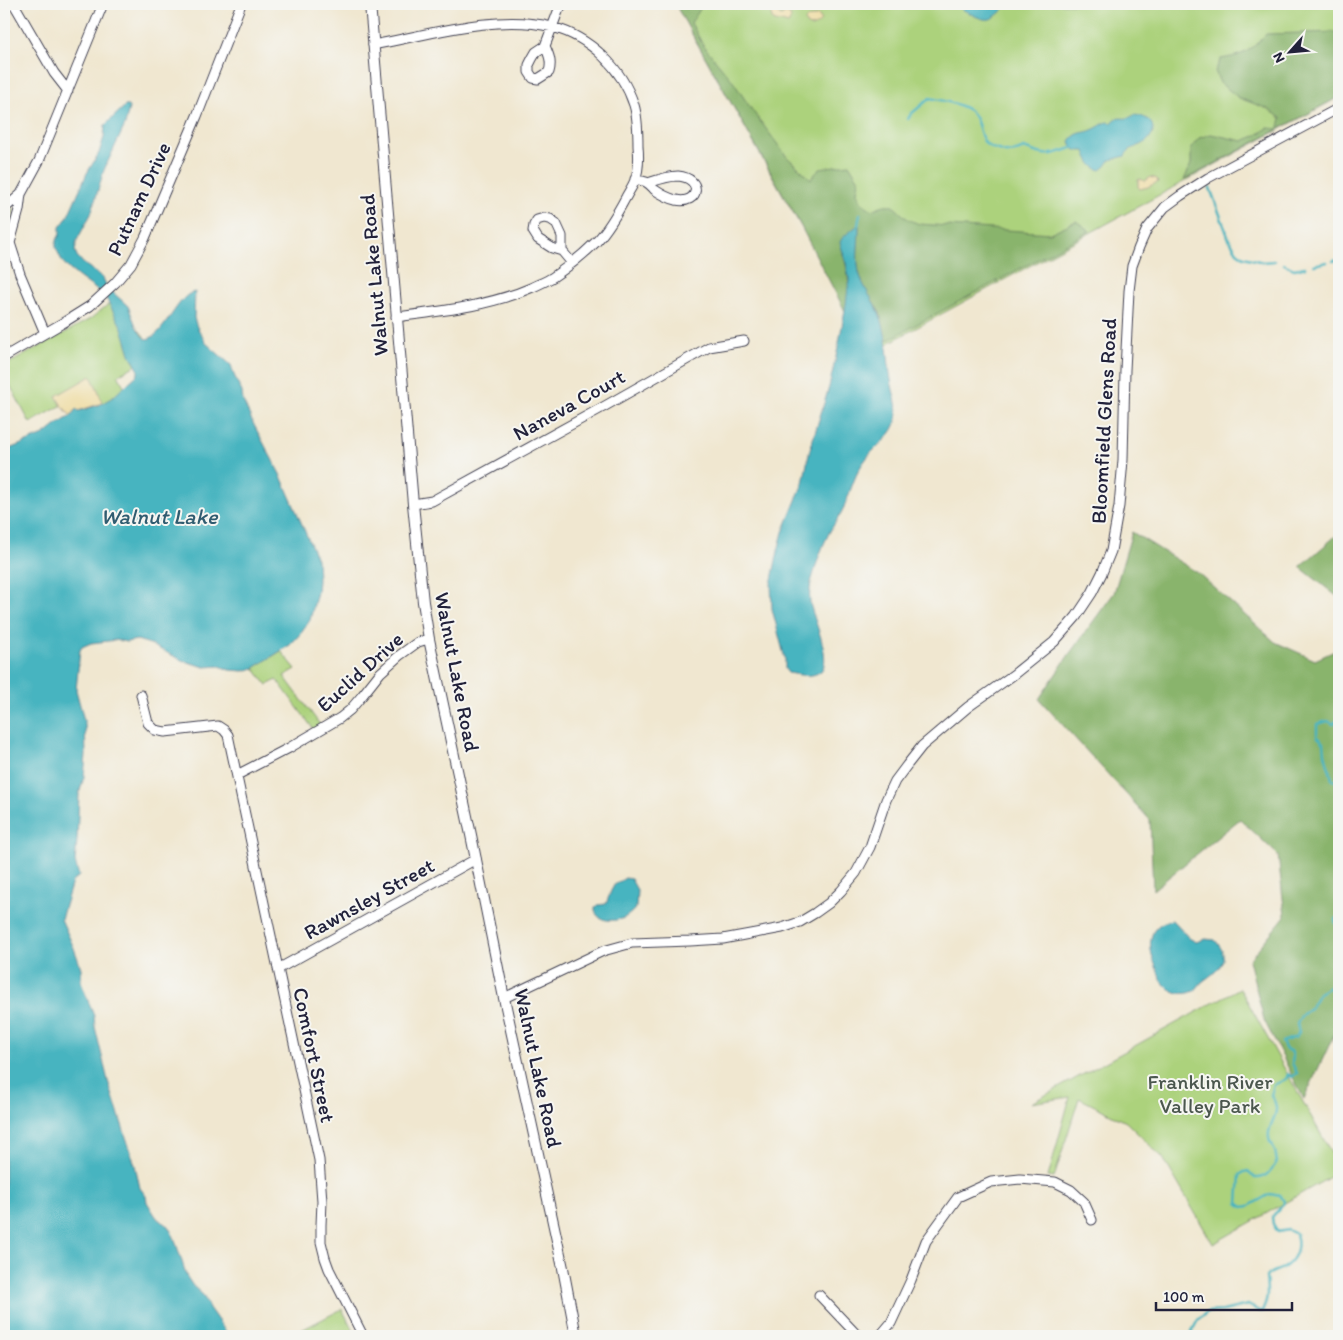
<svg xmlns="http://www.w3.org/2000/svg" width="1343" height="1340" viewBox="0 0 1343 1340" font-family="Itim,sans-serif">
  <style>
    .green { fill: #acd27c; stroke: #677a5c }
    .forest { fill: #89b46c; stroke: #566b54 }
    .sand { fill: #eeda9e; stroke: #887e6c }
    .water { fill: #46b4c0; stroke: #346b7e }
    .lines { fill: none; stroke-linecap: round; stroke-linejoin: round }
    .stream { stroke: #46b4c0; stroke-width: 2.5 }
    .minor-casing { stroke: #414051; stroke-width: 11 }
    .tertiary-casing { stroke: #414051; stroke-width: 12 }
    .minor { stroke: #fff; stroke-width: 9 }
    .tertiary { stroke: #fff; stroke-width: 10 }
    .labels { text-anchor: middle; stroke-width: 4; stroke-linejoin: round; paint-order: stroke }
    .street-label { font-size: 21px; fill: #22223b; stroke: #f6f6f2 }
    .park-label { font-size: 21px; fill: #4b574e; stroke: #f6f6f2 }
    .water-label { font-size: 22px; font-style: italic; fill: #305c70; stroke: #f6f6f2 }
  </style>
  <rect width="100%" height="100%" fill="#f6f6f2"/>
  <filter id="ink" filterUnits="userSpaceOnUse"><feTurbulence type="fractalNoise" baseFrequency=".02" numOctaves="2"/><feDisplacementMap in="SourceGraphic" scale="10" xChannelSelector="R" yChannelSelector="G"/><feConvolveMatrix kernelMatrix="1 2 1 2 8 2 1 2 1" color-interpolation-filters="sRGB"/></filter>
  <filter id="wash" filterUnits="userSpaceOnUse"><feTurbulence type="fractalNoise" baseFrequency=".0096" numOctaves="4" result="noise"/><feDisplacementMap in="SourceGraphic" scale="20" xChannelSelector="R" yChannelSelector="G"/><feGaussianBlur stdDeviation="1.12" result="paint"/><feColorMatrix in="noise" values="0 0 0 0 0 0 0 0 0 0 0 0 0 0 0 0 0 1.4 0 .05"/><feComposite in="paint" operator="in"/></filter>
  <g filter="url(#wash)">
    <rect width="100%" height="100%" fill="#f0e7d0"/>
    <path class="green" d="M 675,4 L 1339,4 L 1339,97 L 872,352 Z
      M 13,208 L 14,210 L 10,226 L 8,229 L 4,225 L 4,215 Z
      M 114,300 L 158,353 L 118,375 L 138,412 L 108,427 L 88,391 L 30,423 L 4,374 L 4,366 L 90,319 Z
      M 281,651 L 296,669 L 284,676 L 321,726 L 314,730 L 277,680 L 267,685 L 254,668 Z
      M 1240,988 L 1339,1167 L 1339,1172 L 1213,1244 L 1163,1158 L 1126,1122 L 1079,1098 L 1054,1178 L 1048,1177 L 1070,1097 L 1031,1103 Z
      M 342,1309 L 356,1336 L 290,1336 Z"/>
    <path class="forest" d="M 675,4 L 701,4 C 701,11 694,17 691,23 L 703,45 L 732,80 L 752,110 L 787,157 L 811,179 L 820,168 L 849,164 L 859,180 L 857,192 L 861,202 L 872,210 C 894,199 892,207 908,219 C 911,221 915,222 919,224 L 1050,233 L 1076,221 L 1090,231 L 886,341 L 880,313 L 864,287 L 859,273 L 857,260 L 859,225 L 843,254 C 850,276 850,288 845,311 L 795,215 Z
      M 1339,32 L 1339,97 L 1184,180 L 1191,164 L 1191,148 L 1199,138 L 1211,134 L 1243,141 L 1255,136 L 1268,128 L 1277,129 L 1279,127 L 1281,118 L 1268,109 L 1239,98 L 1220,83 L 1215,71 L 1221,59 C 1245,55 1250,51 1266,34 Z
      M 1132,532 L 1198,573 L 1275,642 L 1315,660 L 1339,649 L 1339,1024 L 1304,1099 L 1264,1020 L 1249,960 L 1285,916 L 1278,855 L 1240,819 L 1153,890 L 1150,820 L 1039,699 L 1070,653 L 1114,593 Z
      M 1339,533 L 1339,598 L 1300,567 Z"/>
    <path class="sand" d="M 775,11 L 781,16 L 786,13 L 790,15 L 791,17 L 789,23 L 787,24 C 782,21 777,23 772,19 L 771,14 Z
      M 818,15 L 821,19 C 819,25 816,25 811,27 L 806,24 L 805,21 L 807,18 L 813,17 Z
      M 1151,177 L 1157,179 L 1158,182 L 1148,187 L 1140,189 L 1138,187 L 1138,180 L 1140,179 L 1145,181 Z
      M 91,376 L 98,390 L 102,403 L 78,411 L 76,409 L 71,416 L 62,406 L 56,396 Z"/>
    <path class="water" d="M 953,4 L 1009,4 C 1003,9 997,17 990,19 C 981,22 961,8 953,4 Z
      M 125,106 L 128,106 L 129,108 L 125,125 L 104,170 L 91,214 L 77,240 L 75,251 L 77,256 L 83,263 L 103,278 L 107,287 L 128,306 L 136,326 L 142,336 L 147,339 C 165,336 178,293 195,292 L 194,318 L 197,327 L 206,343 L 231,365 L 234,375 L 242,392 L 243,401 L 254,425 L 281,476 L 317,559 L 318,580 L 317,592 L 310,620 L 302,632 L 290,645 L 254,668 L 244,671 L 229,670 L 220,666 L 205,667 L 184,661 L 147,643 L 137,640 L 126,642 L 117,640 L 91,643 L 82,647 L 80,650 L 76,690 L 85,724 L 86,755 L 84,777 L 79,794 L 77,840 L 75,862 L 79,876 L 72,882 L 61,919 L 74,948 L 81,968 L 81,982 L 94,1016 L 95,1027 L 108,1081 L 135,1165 L 140,1188 L 146,1196 L 147,1202 L 155,1215 L 158,1219 L 168,1226 L 174,1237 L 187,1277 L 193,1286 L 203,1295 L 209,1308 L 229,1336 L 4,1336 L 4,451 L 44,435 L 58,424 L 71,416 L 76,409 L 79,411 L 99,405 L 113,397 L 138,374 L 138,369 L 130,354 L 122,328 L 106,298 L 101,293 L 80,278 L 69,269 L 62,261 L 56,248 L 56,242 L 60,234 L 60,227 L 67,218 L 87,173 L 99,153 L 104,137 L 105,125 Z
      M 1134,115 C 1150,116 1160,128 1147,141 C 1140,148 1129,146 1125,156 L 1110,160 L 1106,166 L 1101,170 C 1091,168 1088,159 1085,151 C 1076,151 1072,151 1070,141 C 1077,131 1082,134 1092,130 C 1097,128 1102,124 1107,122 L 1112,123 C 1116,116 1121,119 1128,118 C 1129,118 1134,115 1134,115 Z
      M 858,225 L 859,227 C 859,242 856,257 859,272 C 863,288 873,299 879,313 C 888,334 887,358 891,380 C 893,393 898,404 897,417 C 896,435 876,445 866,459 C 855,472 851,491 844,507 C 840,516 834,524 829,533 C 822,547 817,561 813,576 C 810,584 809,594 810,602 C 812,617 836,665 818,673 C 809,678 797,674 788,673 L 785,669 L 785,659 L 772,609 L 771,584 L 778,551 L 783,532 L 803,483 L 810,449 L 829,387 L 838,348 L 846,304 L 849,280 L 847,267 L 840,242 L 843,237 Z
      M 625,878 L 631,879 L 637,890 L 636,908 C 633,911 629,915 624,918 C 613,922 595,922 595,908 L 598,905 L 606,904 L 613,886 Z
      M 1172,920 L 1189,938 L 1196,942 L 1205,939 L 1215,940 C 1224,951 1227,958 1217,970 C 1212,975 1207,978 1202,982 C 1199,985 1197,989 1194,991 C 1185,996 1172,993 1166,986 C 1161,982 1159,975 1157,969 C 1153,960 1148,946 1152,935 C 1154,927 1163,921 1172,920 Z"/>
    <g class="lines">
      <path class="stream" d="M 908,119 L 911,114 L 930,98 C 941,100 961,104 970,111 C 981,120 978,138 987,145 C 990,147 995,149 998,150 C 1010,154 1013,153 1024,148 C 1046,157 1050,156 1072,148
        M 1210,188 L 1229,239 L 1237,252 L 1244,257 L 1263,262 L 1274,261
        M 858,225 L 860,214
        M 1333,261 L 1339,260
        M 1284,264 L 1294,269 L 1305,267
        M 1314,265 L 1327,262
        M 1339,719 L 1333,724 L 1328,721 L 1317,724 L 1317,736 L 1324,743 L 1325,754 L 1332,779 L 1339,783
        M 1339,841 L 1338,843 L 1339,845
        M 1339,916 L 1335,920 L 1339,932
        M 1192,1336 L 1192,1331 L 1198,1320 L 1207,1312 L 1223,1311 L 1248,1305 L 1259,1311 L 1262,1311 C 1269,1300 1267,1289 1266,1277 C 1270,1272 1277,1271 1283,1268 C 1296,1260 1300,1247 1296,1234 L 1288,1230 L 1278,1232 L 1273,1224 L 1272,1217 L 1283,1205 L 1284,1201 L 1280,1196 L 1270,1194 L 1249,1206 L 1243,1207 L 1238,1203 L 1240,1175 L 1244,1172 L 1248,1171 L 1255,1178 C 1266,1179 1271,1170 1277,1162 C 1276,1158 1276,1154 1275,1151 C 1271,1144 1268,1141 1269,1132 C 1272,1117 1282,1112 1271,1095 L 1274,1085 L 1286,1079 L 1288,1074 L 1292,1077 L 1297,1073 L 1292,1063 L 1293,1056 L 1291,1051 L 1286,1050 L 1282,1042 L 1296,1037 L 1299,1032 L 1297,1024 L 1301,1016 L 1311,1007 L 1319,993 L 1333,985 L 1339,976"/>
    </g>
  </g>
  <g filter="url(#ink)">
    <g class="lines">
      <defs>
        <path id="minor" d="M 14,4 L 54,73 L 68,91
          M 373,45 C 428,35 497,13 552,27 C 590,37 622,68 634,105 C 638,118 638,133 638,146 C 639,157 639,170 635,180 C 633,186 629,191 626,197 C 618,212 609,228 597,241 C 584,254 568,267 553,277 C 547,281 539,284 533,287 C 490,306 442,311 396,317
          M 545,46 C 549,55 552,62 549,72 L 538,79 L 533,78 L 529,72 L 529,65 L 532,59 L 536,52 L 545,46 L 559,9 L 564,4
          M 635,179 C 639,180 643,181 646,182 C 650,184 652,187 655,190 C 661,194 668,198 676,200 C 700,205 703,178 678,176 C 668,176 657,180 648,183
          M 4,209 L 21,194 L 39,161 L 103,4
          M 4,233 L 10,243 L 20,274 L 45,333
          M 10,243 L 19,210 L 21,194
          M 562,251 L 552,248 L 538,239 L 533,231 L 534,225 L 537,220 L 544,218 L 550,219 L 556,223 L 562,236 L 562,251 L 572,263
          M 4,357 L 66,321 L 90,306 L 115,283 L 131,264 L 145,238 L 160,203 L 197,116 L 241,4
          M 413,504 L 432,501 L 605,406 L 709,347 L 744,341
          M 141,695 L 148,723 L 155,730 L 165,732 L 218,726 L 224,730 L 228,735 L 319,1160 L 322,1201 L 321,1225 L 321,1242 L 325,1258 L 329,1269 L 363,1336
          M 237,775 L 289,748 L 340,718 L 350,710 L 361,697 L 380,673 L 400,655 L 418,642 L 429,639
          M 278,969 L 476,859
          M 504,998 L 603,951 L 632,943 L 690,941 L 723,939 L 782,928 L 800,922 L 815,913 L 829,903 L 841,891 L 856,873 L 870,847 L 886,800 L 895,781 L 907,765 L 922,746 L 968,707 L 1013,675 L 1054,642 L 1076,617 L 1092,593 L 1102,573 L 1111,551 L 1119,506 L 1123,460 L 1125,370 L 1129,291 L 1132,266 L 1139,247 L 1147,229 L 1165,207 L 1180,196 L 1208,178 L 1339,108
          M 819,1295 L 858,1336
          M 880,1336 L 891,1323 L 911,1280 L 926,1241 L 958,1197 L 991,1182 L 1020,1179 L 1055,1182 L 1071,1190 L 1084,1202 L 1092,1220"/>
        <path id="tertiary" d="M 370,4 L 413,504 L 423,602 L 429,639 L 471,835 L 504,998 L 563,1268 L 576,1336"/>
      </defs>
      <use href="#minor" class="minor-casing"/>
      <use href="#tertiary" class="tertiary-casing"/>
      <use href="#minor" class="minor"/>
      <use href="#tertiary" class="tertiary"/>
    </g>
  </g>
  <g class="labels">
    <g class="street-label">
      <text transform="translate(139 199) rotate(-65)" y="7">Putnam Drive</text>
      <text transform="translate(374 275) rotate(-95)" y="7">Walnut Lake Road</text>
      <text transform="translate(569 405) rotate(-29)" y="7">Naneva Court</text>
      <text transform="translate(1104 421) rotate(-87)" y="7">Bloomfield Glens Road</text>
      <text transform="translate(360 672) rotate(-42)" y="7">Euclid Drive</text>
      <text transform="translate(457 672) rotate(79)" y="7">Walnut Lake Road</text>
      <text transform="translate(369 899) rotate(-29)" y="7">Rawnsley Street</text>
      <text transform="translate(314 1055) rotate(78)" y="7">Comfort Street</text>
      <text transform="translate(538 1068) rotate(78)" y="7">Walnut Lake Road</text>
    </g>
    <g class="park-label">
      <text x="1210" y="1089">Franklin River<tspan x="1210" dy="24">Valley Park</tspan></text>
    </g>
    <g class="water-label">
      <text x="159" y="524">Walnut Lake</text>
    </g>
  </g>
  <rect width="1343" height="1340" fill="none" stroke="#f6f6f2" stroke-width="20"/>
  <g transform="translate(1290 52) rotate(243)" stroke="#f6f6f2" stroke-width="4" paint-order="stroke">
  <path d="M0-4L9 19L0 12L-9 19Z" fill="#22223b"/>
  <text y="-8" font-size="14" font-weight="bold" text-anchor="middle" fill="#22223b">N</text>
  </g>
  <path d="M1156 1302v8h136v-8" fill="none" stroke="#22223b" stroke-width="2.5"/>
  <text x="1163" y="1302" font-size="15" fill="#22223b" stroke="#f6f6f2" stroke-width="4" paint-order="stroke">100 m</text>
</svg>
